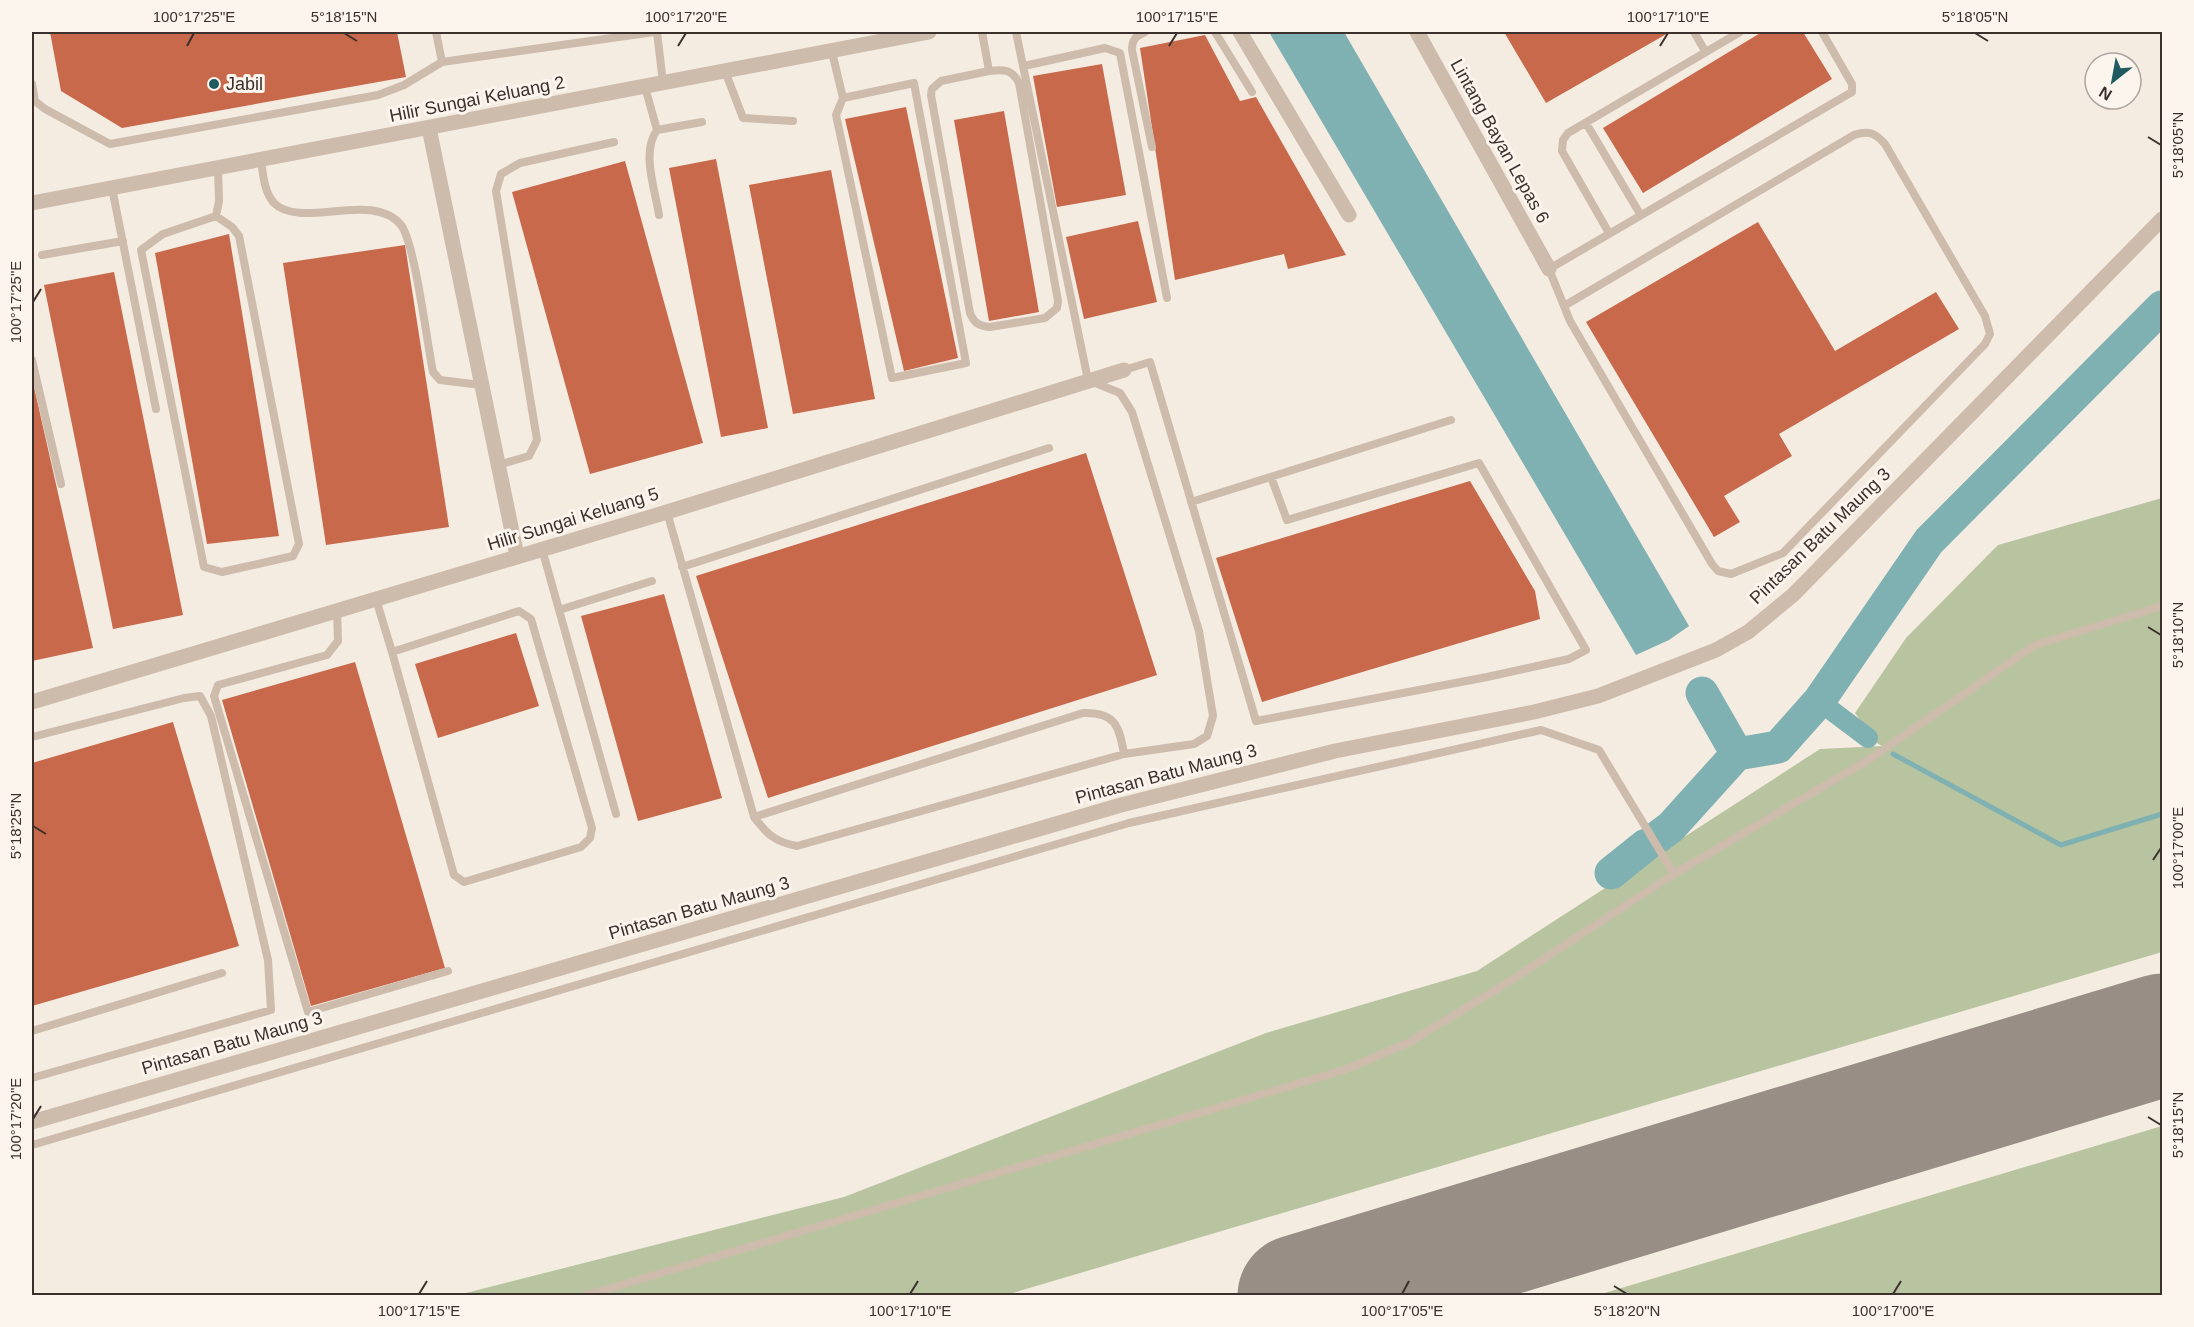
<svg xmlns="http://www.w3.org/2000/svg" width="2194" height="1327" viewBox="0 0 2194 1327" font-family="Arial,sans-serif">
  <style>
    .green { fill: #b8c4a0 }
    .water { fill: #7fb0b2 }
    .lines { fill: none; stroke-linecap: round; stroke-linejoin: round }
    .stream { stroke: #7fb0b2; stroke-width: 5 }
    .canal { stroke: #7fb0b2; stroke-width: 20 }
    .river { stroke: #7fb0b2; stroke-width: 33 }
    .runway { stroke: #988e86; stroke-width: 123 }
    .building { fill: #c8694b }
    .service { stroke: #cdbbac; stroke-width: 8 }
    .minor { stroke: #cdbbac; stroke-width: 15 }
    .tertiary { stroke: #cdbbac; stroke-width: 15 }
    .ticks { fill: none; stroke: #3b302b; stroke-width: 2 }
    .poi-dot { fill: #1f5a5e; stroke: #fbf5ee; stroke-width: 2 }
    .labels { text-anchor: middle; stroke-width: 6; stroke-linejoin: round; paint-order: stroke }
    .poi-label { font-size: 18px; fill: #3b302b; stroke: #fbf5ee; text-anchor: start }
    .street-label { font-size: 18px; fill: #3b302b; stroke: #fbf5ee }
    .neatline { fill: none; stroke: #3b302b; stroke-width: 2 }
    .ticks-label { font-size: 15px; text-anchor: middle; fill: #3b302b }
  </style>
  <rect width="100%" height="100%" fill="#f4ebe1"/>
  <path class="green" d="M 2162,498 L 2162,952 L 1006,1295 L 454,1296 L 844,1197 L 1266,1033 L 1477,971 L 1820,749 L 1882,746 L 1868,738 L 1864,725 L 1855,713 L 1906,638 L 1998,545 Z
    M 2162,1126 L 2162,1295 L 1598,1295 Z"/>
  <path class="water" d="M 1269,32 L 1344,32 L 1689,626 L 1669,640 L 1636,655 Z"/>
  <g class="lines">
    <path class="stream" d="M 1893,754 L 2061,845 L 2162,814"/>
    <path class="canal" d="M 1819,701 L 1868,738"/>
    <path class="river" d="M 1702,693 L 1737,754
      M 1659,836 L 1671,827 L 1737,754 L 1778,747 L 1819,701 L 1929,541 L 2162,307
      M 1611,873 L 1646,845"/>
    <path class="runway" d="M 1299,1296 L 2162,1035"/>
  </g>
  <path class="building" d="M 50,32 L 397,32 L 406,77 L 122,128 L 61,91 Z
    M 1504,32 L 1670,32 L 1546,103 Z
    M 1762,32 L 1803,32 L 1832,79 L 1643,193 L 1603,128 Z
    M 1205,35 L 1240,101 L 1256,97 L 1346,255 L 1288,269 L 1284,254 L 1175,280 L 1140,48 Z
    M 1102,64 L 1126,195 L 1057,207 L 1033,76 Z
    M 906,107 L 958,358 L 904,371 L 845,119 Z
    M 1004,111 L 1039,312 L 989,321 L 954,120 Z
    M 716,159 L 768,428 L 721,437 L 669,168 Z
    M 625,161 L 703,443 L 590,474 L 512,192 Z
    M 831,170 L 875,399 L 793,414 L 749,185 Z
    M 1138,221 L 1157,302 L 1084,319 L 1066,237 Z
    M 1758,222 L 1835,351 L 1936,292 L 1959,329 L 1779,434 L 1792,456 L 1724,496 L 1740,522 L 1714,537 L 1586,322 Z
    M 229,234 L 279,536 L 207,544 L 155,253 Z
    M 405,245 L 449,527 L 326,545 L 283,263 Z
    M 114,272 L 183,615 L 113,629 L 44,285 Z
    M 32,378 L 93,648 L 32,661 Z
    M 1086,453 L 1157,675 L 768,798 L 696,576 Z
    M 1470,481 L 1535,591 L 1540,619 L 1262,702 L 1216,558 Z
    M 664,594 L 722,798 L 638,821 L 581,616 Z
    M 516,633 L 539,706 L 438,738 L 415,664 Z
    M 355,662 L 445,968 L 311,1006 L 222,700 Z
    M 173,722 L 239,946 L 32,1006 L 32,763 Z"/>
  <g class="lines">
    <path class="service" d="M 436,32 L 442,62
      M 657,32 L 663,83
      M 982,32 L 989,71 L 941,81 L 932,89 L 931,95 L 970,313 C 974,323 979,326 990,327 L 1045,318 L 1057,308 L 1058,301 L 1019,83 C 1012,69 1003,69 989,71
      M 1145,32 C 1136,36 1132,39 1132,50 L 1152,147
      M 1215,32 L 1252,92
      M 1694,32 L 1705,51
      M 831,48 L 843,98 L 836,115 L 892,378 L 966,363 L 914,83 L 843,98
      M 1024,66 L 1105,48 L 1120,53 L 1167,298
      M 725,71 L 743,118 L 793,121
      M 32,84 L 35,101 L 45,109 L 110,144 L 378,95 L 404,85 L 442,62 L 654,32
      M 645,87 L 657,130 C 641,152 655,189 659,215
      M 1586,123 L 1640,214
      M 657,130 L 702,122
      M 261,160 C 263,174 264,192 274,203 C 301,230 372,190 401,225 C 415,243 427,343 433,372 L 440,380 L 481,385
      M 112,188 L 156,409
      M 216,216 L 232,227 L 239,236 L 299,544 L 293,556 L 222,572 L 204,567 L 141,250 L 163,234 L 216,216 L 219,201 L 218,168
      M 1609,233 L 1562,151 L 1563,140 L 1568,133 L 1740,32
      M 42,255 L 123,241
      M 1564,306 L 1854,135 C 1869,130 1875,133 1885,144 L 1985,316 L 1990,334 L 1985,344 L 1783,553 L 1731,574 L 1718,571 L 1712,564 L 1570,321 L 1549,269 L 1852,92 L 1852,84 L 1822,32
      M 32,360 L 61,484
      M 1124,370 L 1150,362 L 1256,721 L 1487,677 L 1569,659 L 1586,650 L 1479,463 L 1287,520 L 1271,477
      M 498,465 L 529,456 L 537,440 L 496,191 L 501,174 L 520,163 L 614,142
      M 1191,502 L 1451,420
      M 667,512 L 754,817 C 767,834 775,842 797,846 L 1124,754 L 1194,744 L 1207,736 L 1213,716 L 1199,631 L 1132,412 L 1120,393 L 1088,380 L 1016,32
      M 542,549 L 616,814
      M 682,567 L 1049,448
      M 376,599 L 392,652 L 519,611 L 531,619 L 592,828 L 590,838 L 581,847 L 464,882 L 454,875 L 392,652
      M 337,610 L 338,641 L 327,655 L 218,685 L 214,696 L 308,1012 L 448,971
      M 559,610 L 652,581
      M 32,737 L 184,698 L 200,696 L 211,716 L 268,960 L 271,1010 L 32,1078
      M 754,817 L 1083,713 C 1115,712 1119,725 1124,754
      M 32,1031 L 222,973
      M 32,1145 L 1129,823 L 1541,730 L 1599,750 L 1674,874
      M 584,1296 L 1344,1070 L 1408,1043 L 1499,988 L 1674,874 L 1870,759 L 2035,645 L 2162,606"/>
    <path class="minor" d="M 1240,32 L 1349,215
      M 1417,32 L 1549,269
      M 429,128 L 517,556
      M 32,203 L 929,32
      M 32,702 L 667,512 L 1124,370"/>
    <path class="tertiary" d="M 32,1122 L 1121,805 L 1335,751 L 1534,712 L 1598,696 L 1716,650 L 1748,632 L 1793,595 L 2162,219"/>
  </g>
  <path class="ticks" d="M 344,33 L 357,41M 1975,33 L 1988,41M 187,46 L 194,33M 678,46 L 686,33M 1169,46 L 1177,33M 1660,46 L 1668,33M 2148,137 L 2161,145M 33,302 L 41,289M 2148,627 L 2161,635M 33,826 L 46,834M 2153,860 L 2161,848M 2148,1117 L 2161,1125M 33,1119 L 41,1106M 1614,1286 L 1627,1294M 419,1294 L 427,1281M 910,1294 L 918,1281M 1402,1294 L 1409,1281M 1893,1294 L 1901,1281"/>
  <circle class="poi-dot" cx="214" cy="84" r="6"/>
  <g class="labels">
    <g class="poi-label">
      <text x="226" y="90">Jabil</text>
    </g>
    <g class="street-label">
      <text transform="translate(477 99) rotate(-11)" y="6">Hilir Sungai Keluang 2</text>
      <text transform="translate(1500 141) rotate(61)" y="6">Lintang Bayan Lepas 6</text>
      <text transform="translate(573 519) rotate(-17)" y="6">Hilir Sungai Keluang 5</text>
      <text transform="translate(1820 536) rotate(-44)" y="6">Pintasan Batu Maung 3</text>
      <text transform="translate(1166 774) rotate(-15)" y="6">Pintasan Batu Maung 3</text>
      <text transform="translate(699 908) rotate(-16)" y="6">Pintasan Batu Maung 3</text>
      <text transform="translate(232 1043) rotate(-16)" y="6">Pintasan Batu Maung 3</text>
    </g>
  </g>
  <rect width="2194" height="1327" fill="none" stroke="#fbf5ee" stroke-width="66"/>
  <g transform="translate(2113 81) rotate(211)"><circle r="28" fill="#fbf5ee" stroke="#aea6a0" stroke-width="1.5"/>
  <path d="M0-4.5L10 22L0 15L-10 22Z" fill="#1f5a5e"/>
  <text y="-9" font-size="16" font-weight="bold" text-anchor="middle" fill="#3b302b">N</text>
  </g>
  <rect x="33" y="33" width="2128" height="1261" class="neatline"/>
  <g class="ticks-label">
    <text x="194" y="22">100°17'25"E</text>
    <text x="344" y="22">5°18'15"N</text>
    <text x="686" y="22">100°17'20"E</text>
    <text x="1177" y="22">100°17'15"E</text>
    <text x="1668" y="22">100°17'10"E</text>
    <text x="1975" y="22">5°18'05"N</text>
    <text transform="translate(2178 145) rotate(-90)" y="5">5°18'05"N</text>
    <text transform="translate(16 302) rotate(-90)" y="5">100°17'25"E</text>
    <text transform="translate(2178 635) rotate(-90)" y="5">5°18'10"N</text>
    <text transform="translate(16 826) rotate(-90)" y="5">5°18'25"N</text>
    <text transform="translate(2178 848) rotate(-90)" y="5">100°17'00"E</text>
    <text transform="translate(16 1119) rotate(-90)" y="5">100°17'20"E</text>
    <text transform="translate(2178 1125) rotate(-90)" y="5">5°18'15"N</text>
    <text x="419" y="1316">100°17'15"E</text>
    <text x="910" y="1316">100°17'10"E</text>
    <text x="1402" y="1316">100°17'05"E</text>
    <text x="1627" y="1316">5°18'20"N</text>
    <text x="1893" y="1316">100°17'00"E</text>
  </g>
</svg>
